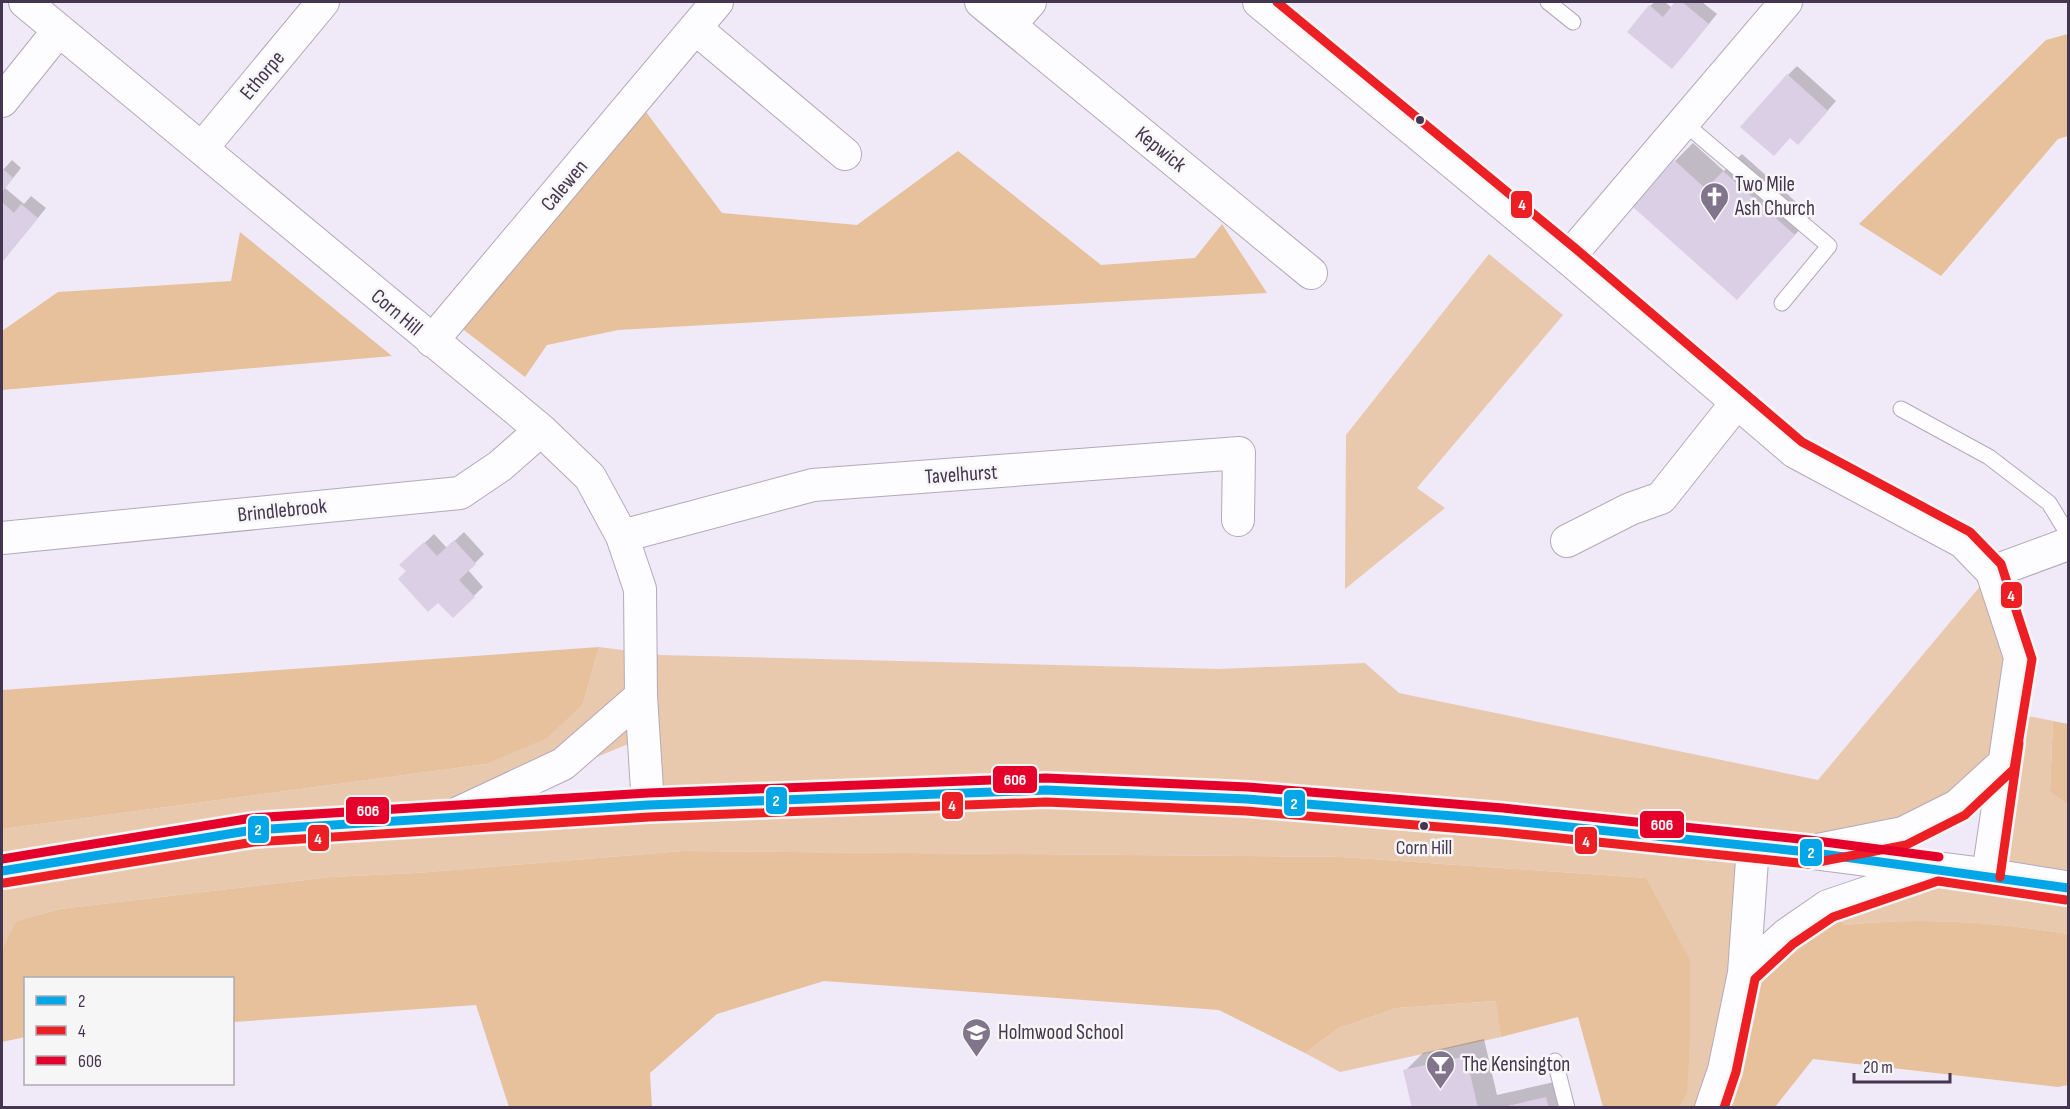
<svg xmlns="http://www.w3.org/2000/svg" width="2070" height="1109" viewBox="0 0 2070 1109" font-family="'Sofia Sans Condensed',sans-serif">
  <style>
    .green { fill: #e9c9ae; fill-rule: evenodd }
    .forest { fill: #e7c09c }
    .shadow { fill: #0003 }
    .building { fill: #dbcfe5 }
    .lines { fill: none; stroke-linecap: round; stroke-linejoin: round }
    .lane-casing { stroke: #b2a9ba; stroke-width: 17 }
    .street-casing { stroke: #b2a9ba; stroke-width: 34 }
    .secondary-casing { stroke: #b2a9ba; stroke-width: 35 }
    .lane { stroke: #fdfcfe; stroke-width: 15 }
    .street { stroke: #fdfcfe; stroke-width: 32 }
    .secondary { stroke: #fdfcfe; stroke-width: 33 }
    .bus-1-casing { stroke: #f6f6f6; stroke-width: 14 }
    .bus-2-casing { stroke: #f6f6f6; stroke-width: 14 }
    .bus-3-casing { stroke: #f6f6f6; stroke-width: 14 }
    .bus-1 { stroke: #03a7e7; stroke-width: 9 }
    .bus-2 { stroke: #ec1f25; stroke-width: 9 }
    .bus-3 { stroke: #e4002b; stroke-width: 9 }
    .bus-dot { fill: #443650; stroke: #f6f6f6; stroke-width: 2 }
    .labels { text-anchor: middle; stroke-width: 5; stroke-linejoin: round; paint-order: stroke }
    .bus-label { font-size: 20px; fill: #443650; stroke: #f6f6f6 }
    .street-label { font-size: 21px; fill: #443650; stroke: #f6f6f6 }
    .poi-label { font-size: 21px; fill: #443650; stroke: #f6f6f6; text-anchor: start }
    .line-badge { stroke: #f6f6f6; stroke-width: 2 }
    .badge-label { font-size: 16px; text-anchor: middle; font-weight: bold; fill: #fff }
  </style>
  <rect width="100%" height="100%" fill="#f0e9f7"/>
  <path class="green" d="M 1489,254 L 1563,315 L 1417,488 L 1445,508 L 1345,589 L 1346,435 Z
    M 1992,572 L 2013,713 L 2053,721 L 2050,792 L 2068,805 L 2068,934 C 1993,922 1921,917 1845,925 L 1828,906 L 1988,874 L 2003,766 L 1903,833 L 1753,846 L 1711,1107 L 1680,1107 L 1687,1092 L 1646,878 L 1342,857 L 682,851 L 417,873 L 331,877 L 60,909 L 18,921 L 2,949 L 2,829 L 486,764 L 583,704 L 599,647 L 661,655 L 1218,669 L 1365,663 L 1399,693 L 1818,780 ZM 643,738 L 647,805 L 455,815 Z
    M 1497,1001 L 1501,1037 L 1340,1072 L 1305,1053 L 1339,1028 L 1397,1008 Z"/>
  <path class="forest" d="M 2068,34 L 2068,136 L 2058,139 L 1941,276 L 1859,224 L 2046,40 Z
    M 646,112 L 722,213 L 857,225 L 958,151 L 1101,265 L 1195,258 L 1222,224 L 1267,293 L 618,330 L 547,345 L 525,377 L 460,327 Z
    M 240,232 L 392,356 L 2,390 L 2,331 L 58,292 L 231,281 Z
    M 599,647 L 583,704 L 547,738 L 486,764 L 2,829 L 2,690 Z
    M 2053,721 L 2068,724 L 2068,805 L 2050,792 Z
    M 682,851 L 1342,857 L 1646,878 L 1690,960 L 1690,1036 L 1687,1093 L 1680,1107 L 1603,1107 L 1578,1017 L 1501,1037 L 1496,1001 L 1397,1008 L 1339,1028 L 1305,1053 L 1219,1010 L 824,981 L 717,1014 L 650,1073 L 652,1108 L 509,1107 L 476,1005 L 233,1022 L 232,978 L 26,978 L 25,1037 L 2,1042 L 2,949 L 17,921 L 60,909 L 331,877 L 417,873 Z
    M 1828,906 L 1845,925 C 1921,917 1993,922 2068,934 L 2068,1085 L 2058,1087 L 1813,1059 L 1775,1107 L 1711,1108 L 1744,973 Z"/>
  <path class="shadow" d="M 1655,2 L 1665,2 L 1672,8 L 1677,2 L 1702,2 L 1717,14 L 1681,58 L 1650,6 Z
    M 1797,66 L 1836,101 L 1807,134 L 1788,75 Z
    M 1693,143 L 1724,171 L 1742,154 L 1812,216 L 1737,298 L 1675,161 Z
    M 12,160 L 21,168 L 5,188 L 24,204 L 31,196 L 46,208 L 2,262 L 2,171 Z
    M 464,532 L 484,554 L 468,570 L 483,587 L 453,616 L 408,571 L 411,556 L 434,534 L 447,548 Z
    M 1484,1039 L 1497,1095 L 1563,1080 L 1570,1108 L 1414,1108 L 1405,1071 L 1423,1053 Z"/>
  <path class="building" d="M 1675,2 L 1682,2 L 1709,24 L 1672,69 L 1627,32 L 1649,5 L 1663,17 Z
    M 1787,74 L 1828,111 L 1798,145 L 1790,138 L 1774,156 L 1740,127 Z
    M 1674,160 L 1706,189 L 1723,171 L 1795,235 L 1737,300 L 1633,207 Z
    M 2,168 L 13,178 L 2,192 Z
    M 2,202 L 14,213 L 21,204 L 38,218 L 2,262 Z
    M 454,540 L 476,564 L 459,580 L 475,597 L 453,618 L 438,603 L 428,612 L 398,579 L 406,571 L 399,565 L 424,542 L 437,556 Z
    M 1466,1056 L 1478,1108 L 1412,1108 L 1403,1070 Z
    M 1546,1097 L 1549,1108 L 1503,1108 L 1503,1107 Z"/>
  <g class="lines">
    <defs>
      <path id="lane" d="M 1548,2 L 1573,22
        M 1683,122 L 1829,246 L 1782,303
        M 1901,409 L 1989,457 L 2049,503 L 2068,534
        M 1555,1061 L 1567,1108"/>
      <path id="street" d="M 25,2 L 541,430 L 590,477 L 622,536 L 640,589 L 641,696 L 648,805
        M 981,2 L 1311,273
        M 1259,2 L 1568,258 L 1795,452 L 1963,542 L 1992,572 L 2020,657 L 1988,875
        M 1010,25 L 1030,2
        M 695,28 L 845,154
        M 2,101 L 59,30
        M 202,148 L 323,2
        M 1568,258 L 1786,2
        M 432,341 L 717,2
        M 622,536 L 813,485 L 1239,453 L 1238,520
        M 2,538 L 460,493 L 500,466 L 541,430
        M 1567,541 L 1630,509 L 1661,498 L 1738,401
        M 1992,572 L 2068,544
        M 452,816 L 563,764 L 641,696
        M 1818,850 L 1903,833 L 1957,806 L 2003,764
        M 1744,973 L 1786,935 L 1828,906 L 1937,869
        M 1711,1108 L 1724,1070 L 1744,973 L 1753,846"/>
      <path id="secondary" d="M 2,871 L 253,830 L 648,805 L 1046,790 L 1247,799 L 1502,820 L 1808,852 L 1988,875 L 2068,888"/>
    </defs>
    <use href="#lane" class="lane-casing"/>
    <use href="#street" class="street-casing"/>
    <use href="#secondary" class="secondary-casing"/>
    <use href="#lane" class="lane"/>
    <use href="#street" class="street"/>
    <use href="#secondary" class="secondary"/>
    <defs>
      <path id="bus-1" d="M 2,871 L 253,830 L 648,805 L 1046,790 L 1247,799 L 1502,820 L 1808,852 L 2068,888"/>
      <path id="bus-2" d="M 2000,877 L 2019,743
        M 4,883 L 254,842 L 649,817 L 1046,802 L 1246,811 L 1501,832 L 1808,864 L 1906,845 L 1965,815 L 2014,769 L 2032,659 L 2001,564 L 1970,532 L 1802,442 L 1576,249 L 1277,2
        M 1724,1108 L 1736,1072 L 1755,979 L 1793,944 L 1833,917 L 1938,881 L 2066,900"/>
      <path id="bus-3" d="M 2,859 L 252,818 L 648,793 L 1046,778 L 1248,787 L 1503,808 L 1809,840 L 1939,857"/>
    </defs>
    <use href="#bus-1" class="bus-1-casing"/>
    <use href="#bus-2" class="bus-2-casing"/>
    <use href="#bus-3" class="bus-3-casing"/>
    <use href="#bus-1" class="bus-1"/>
    <use href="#bus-2" class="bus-2"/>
    <use href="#bus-3" class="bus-3"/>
  </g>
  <defs>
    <symbol id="church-pin" viewBox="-11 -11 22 30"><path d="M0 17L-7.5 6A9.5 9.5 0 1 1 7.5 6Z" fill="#80758a" stroke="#f6f6f6"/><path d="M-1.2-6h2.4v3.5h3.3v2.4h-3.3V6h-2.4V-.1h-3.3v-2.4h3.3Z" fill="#fff"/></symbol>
    <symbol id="school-pin" viewBox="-11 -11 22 30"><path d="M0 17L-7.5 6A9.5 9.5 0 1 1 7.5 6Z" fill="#80758a" stroke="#f6f6f6"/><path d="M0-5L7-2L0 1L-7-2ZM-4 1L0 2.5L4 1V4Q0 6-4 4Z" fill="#fff"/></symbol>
    <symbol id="bar-pin" viewBox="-11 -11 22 30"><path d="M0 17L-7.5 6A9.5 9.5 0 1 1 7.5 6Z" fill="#80758a" stroke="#f6f6f6"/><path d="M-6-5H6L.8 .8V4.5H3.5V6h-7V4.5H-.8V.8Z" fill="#fff"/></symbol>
  </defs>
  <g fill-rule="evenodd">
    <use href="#church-pin" x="1698" y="180" width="33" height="45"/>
    <use href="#school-pin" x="960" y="1016" width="33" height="45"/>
    <use href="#bar-pin" x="1424" y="1048" width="33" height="45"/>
  </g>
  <g class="bus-dot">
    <circle cx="1420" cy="120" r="5"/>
    <circle cx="1424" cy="826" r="5"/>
  </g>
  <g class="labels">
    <g class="bus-label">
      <text x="1424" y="854">Corn Hill</text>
    </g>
    <g class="street-label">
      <text transform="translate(262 75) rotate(-50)" y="7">Ethorpe</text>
      <text transform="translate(1161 149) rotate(39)" y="7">Kepwick</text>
      <text transform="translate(564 185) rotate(-50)" y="7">Calewen</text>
      <text transform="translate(397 312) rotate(40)" y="7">Corn Hill</text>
      <text transform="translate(961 474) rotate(-4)" y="7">Tavelhurst</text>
      <text transform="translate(282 510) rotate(-6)" y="7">Brindlebrook</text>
    </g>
    <g class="poi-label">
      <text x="1735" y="191">Two Mile<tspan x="1735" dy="24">Ash Church</tspan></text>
      <text x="998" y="1039">Holmwood School</text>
      <text x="1462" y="1071">The Kensington</text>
    </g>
  </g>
  <g class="line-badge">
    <rect x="1510" y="190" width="23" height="29" rx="6" fill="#ec1f25"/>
    <rect x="2000" y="581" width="23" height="28" rx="6" fill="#ec1f25"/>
    <rect x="992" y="765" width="46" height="29" rx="6" fill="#e4002b"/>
    <rect x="765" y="786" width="23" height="29" rx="6" fill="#03a7e7"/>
    <rect x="1283" y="789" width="23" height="28" rx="6" fill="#03a7e7"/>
    <rect x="941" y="791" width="23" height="29" rx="6" fill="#ec1f25"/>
    <rect x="345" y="796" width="45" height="29" rx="6" fill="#e4002b"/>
    <rect x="1639" y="810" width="46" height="29" rx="6" fill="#e4002b"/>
    <rect x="247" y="815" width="23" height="29" rx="6" fill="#03a7e7"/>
    <rect x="307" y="824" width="23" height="28" rx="6" fill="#ec1f25"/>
    <rect x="1574" y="826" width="24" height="29" rx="6" fill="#ec1f25"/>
    <rect x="1799" y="838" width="24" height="29" rx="6" fill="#03a7e7"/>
  </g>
  <g class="badge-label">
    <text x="1522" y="210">4</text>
    <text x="2011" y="601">4</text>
    <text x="1015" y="785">606</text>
    <text x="776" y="806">2</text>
    <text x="1294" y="809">2</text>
    <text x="952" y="811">4</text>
    <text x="368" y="816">606</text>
    <text x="1662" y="830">606</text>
    <text x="258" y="835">2</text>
    <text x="318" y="844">4</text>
    <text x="1586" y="847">4</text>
    <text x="1811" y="858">2</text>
  </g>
  <rect width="2070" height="1109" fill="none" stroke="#443650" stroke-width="6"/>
  <rect x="24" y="977" width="210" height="108" fill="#f6f6f6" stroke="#afa9b4" stroke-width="1.5"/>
  <rect x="36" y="996" width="30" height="9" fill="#03a7e7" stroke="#afa9b4" stroke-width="1.5"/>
  <text x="78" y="1007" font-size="18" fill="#443650">2</text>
  <rect x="36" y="1026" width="30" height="9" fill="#ec1f25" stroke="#afa9b4" stroke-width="1.5"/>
  <text x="78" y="1037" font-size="18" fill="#443650">4</text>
  <rect x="36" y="1056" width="30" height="9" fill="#e4002b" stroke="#afa9b4" stroke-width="1.5"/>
  <text x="78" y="1067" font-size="18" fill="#443650">606</text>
  <path d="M1854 1073v9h96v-9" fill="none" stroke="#443650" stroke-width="3"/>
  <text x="1863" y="1073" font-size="18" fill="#443650" stroke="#f6f6f6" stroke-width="4.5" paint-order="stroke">20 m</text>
</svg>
